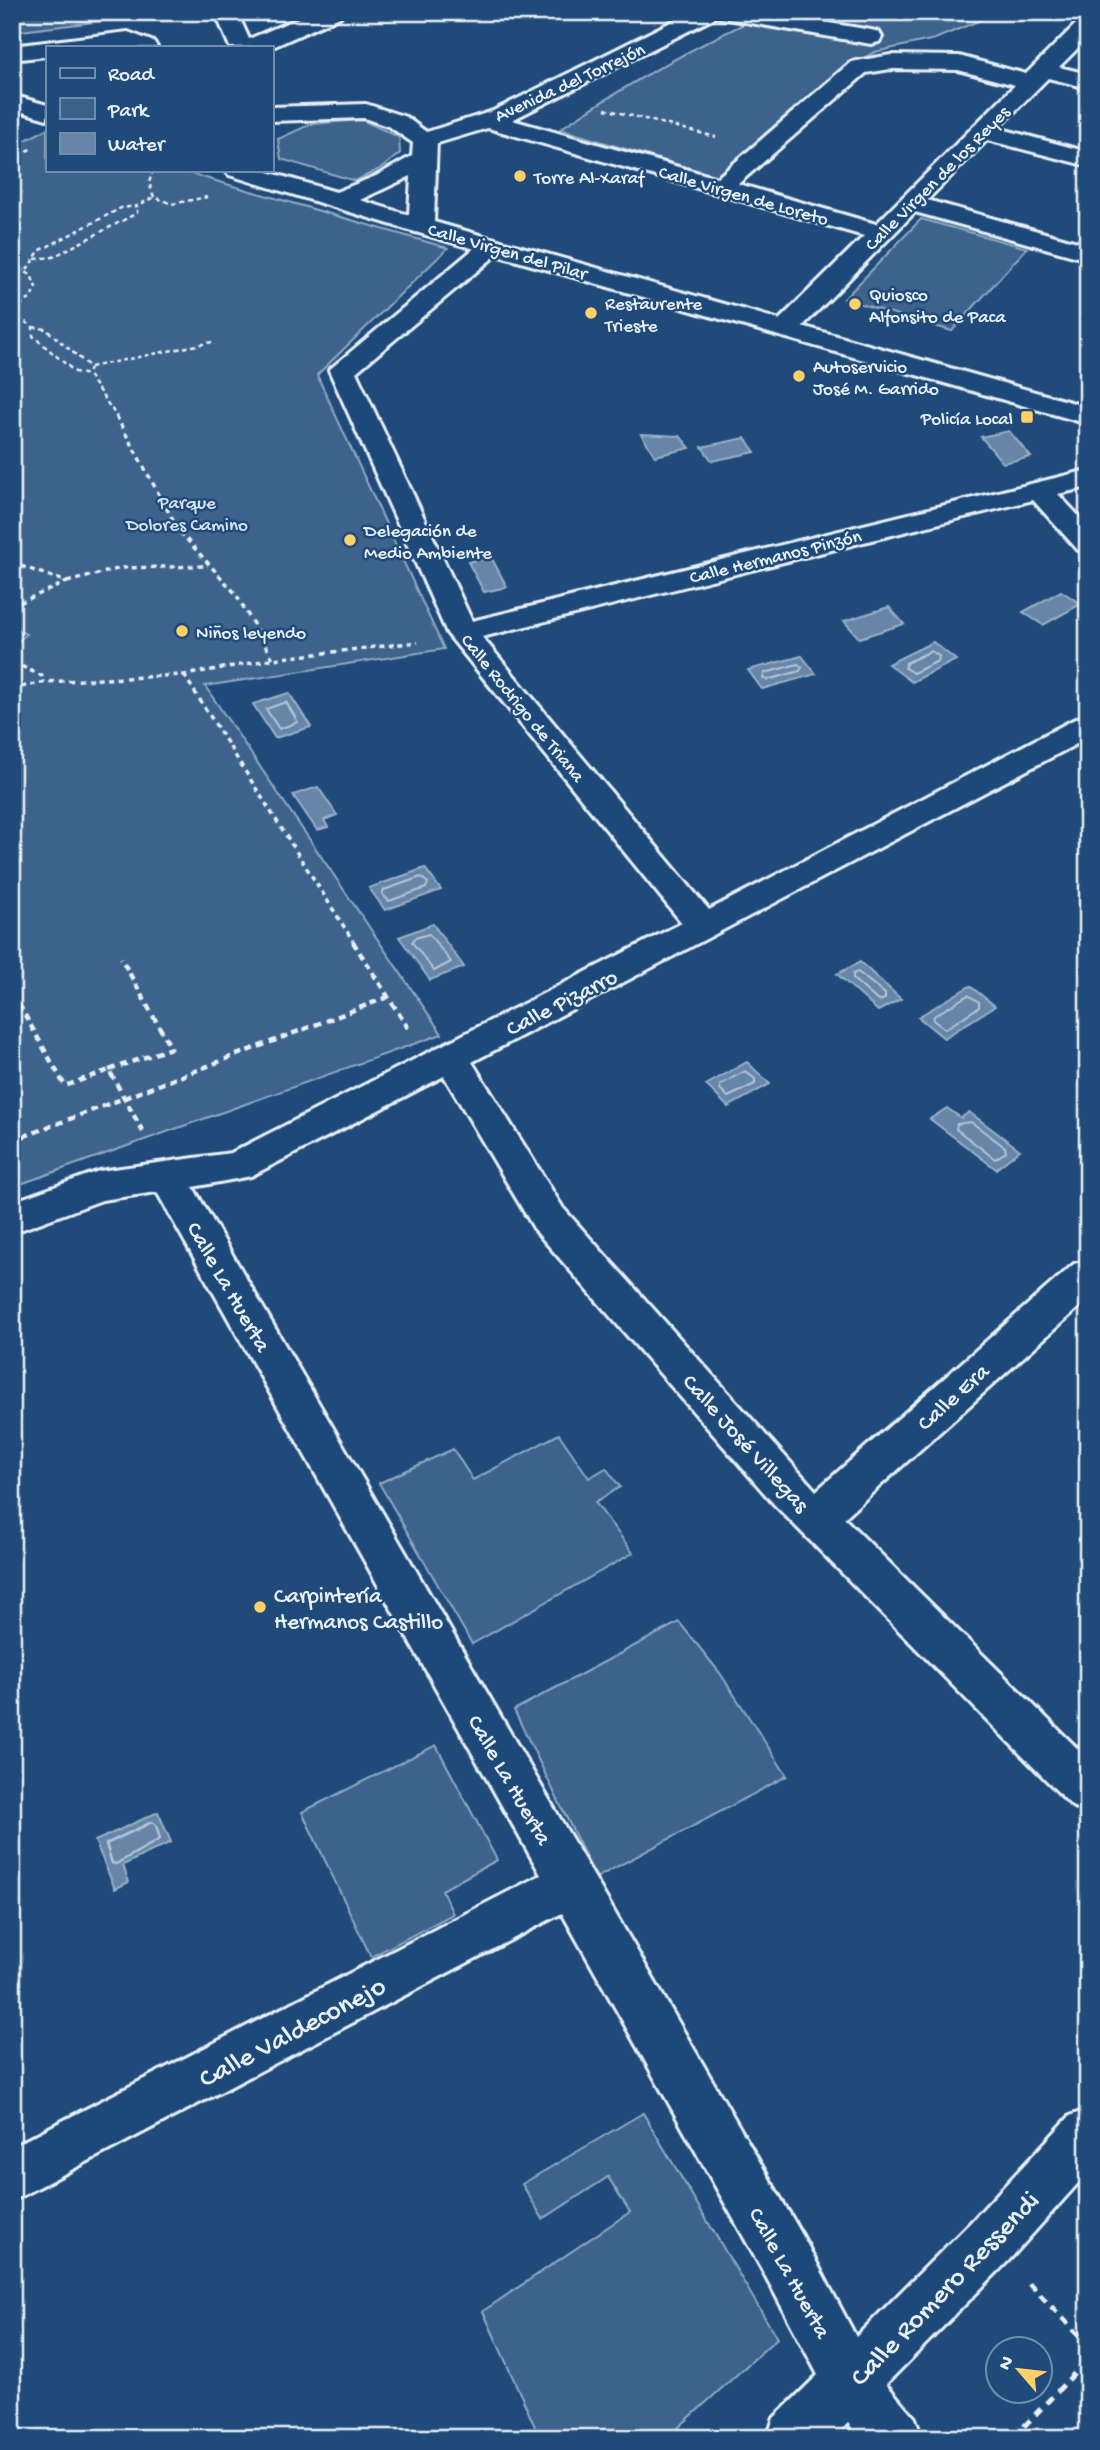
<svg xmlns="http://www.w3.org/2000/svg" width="1100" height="2450" viewBox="0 0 1100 2450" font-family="'Gochi Hand',sans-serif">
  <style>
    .green { fill: #3c628c; stroke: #92aac2; stroke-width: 2 }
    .water { fill: #6685a7; stroke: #9ab0c7; stroke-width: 2 }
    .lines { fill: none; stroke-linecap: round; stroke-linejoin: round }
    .shore-far1 { stroke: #b4c6d8; stroke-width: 2 }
    .shore { stroke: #b4c6d8; stroke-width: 2.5 }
    .minor-casing { stroke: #e8f1f8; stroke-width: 6 }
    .major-casing { stroke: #e8f1f8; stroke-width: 6 }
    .path-far3 { stroke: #e8f1f8; stroke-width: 2.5; stroke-dasharray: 4.5 3.5; stroke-linecap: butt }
    .path-far2 { stroke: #e8f1f8; stroke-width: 3.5; stroke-dasharray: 5 4.5; stroke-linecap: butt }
    .path-far1 { stroke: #e8f1f8; stroke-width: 4.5; stroke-dasharray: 7 5; stroke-linecap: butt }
    .path { stroke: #e8f1f8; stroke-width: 5; stroke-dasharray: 9 7; stroke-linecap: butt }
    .minor { fill: #1f4a7a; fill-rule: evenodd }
    .major { fill: #1f4a7a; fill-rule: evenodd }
    .poi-dot { fill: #ffd166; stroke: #1f4a7a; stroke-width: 2.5 }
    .labels { text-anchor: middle; stroke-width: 5; stroke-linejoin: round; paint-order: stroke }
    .far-street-label { font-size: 19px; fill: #e8f1f8; stroke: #1f4a7a }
    .far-poi-label { font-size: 19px; fill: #e8f1f8; stroke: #1f4a7a; text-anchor: start }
    .far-park-label { font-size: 19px; fill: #d7e3ed; stroke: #1f4a7a }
    .street-label { font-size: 23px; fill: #e8f1f8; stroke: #1f4a7a }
    .poi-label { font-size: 23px; fill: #e8f1f8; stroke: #1f4a7a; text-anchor: start }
    .near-street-label { font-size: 28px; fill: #e8f1f8; stroke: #1f4a7a }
  </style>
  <rect width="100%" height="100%" fill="#1f4a7a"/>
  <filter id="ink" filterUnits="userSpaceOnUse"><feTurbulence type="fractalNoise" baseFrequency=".0143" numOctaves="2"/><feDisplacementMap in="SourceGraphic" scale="14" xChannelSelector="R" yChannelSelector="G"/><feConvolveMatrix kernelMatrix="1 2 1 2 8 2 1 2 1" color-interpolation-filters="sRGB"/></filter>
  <g filter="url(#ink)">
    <path class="green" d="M 12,12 L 176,12 L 12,32 Z
      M 770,12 L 1000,12 L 935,39 L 875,52 L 850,65 L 718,177 L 560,129 C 627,84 696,45 770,12 Z
      M 362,120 L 399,137 L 400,153 L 382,168 L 355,181 L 281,159 L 278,139 L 311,124 Z
      M 47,129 L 47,170 L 178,170 L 448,248 L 317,375 L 444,649 L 205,686 L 442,1034 L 12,1187 L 12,640 L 18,642 L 26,634 L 12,627 L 12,147 Z
      M 921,219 L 1027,248 L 952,331 L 844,299 Z
      M 559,1434 L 589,1478 L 606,1468 L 620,1487 L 595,1502 L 633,1553 L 472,1644 L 379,1483 L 453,1449 L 473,1480 Z
      M 679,1622 L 720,1673 L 787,1776 L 596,1878 L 514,1710 Z
      M 436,1745 L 497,1860 L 442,1890 L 453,1914 L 371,1957 L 302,1812 Z
      M 643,2113 L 777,2338 L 667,2438 L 540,2438 L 483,2311 L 630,2212 L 608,2177 L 543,2219 L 522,2184 Z"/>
    <path class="water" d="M 1009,431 L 1031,457 L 1003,463 L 981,437 Z
      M 641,434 L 680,436 L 690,448 L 655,456 Z
      M 745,438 L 755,452 L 712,461 L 702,447 Z
      M 491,557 L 507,587 L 484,592 L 468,562 Z
      M 1061,591 L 1081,604 L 1043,625 L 1023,612 Z
      M 889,607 L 904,624 L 859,638 L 844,621 Z
      M 933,642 L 956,660 L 912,682 L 888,664 Z
      M 802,656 L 816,674 L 762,689 L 748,670 Z
      M 289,693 L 311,727 L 275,738 L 253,704 Z
      M 318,787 L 337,815 L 324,820 L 328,827 L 317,830 L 293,795 Z
      M 425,868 L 441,890 L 385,910 L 369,888 Z
      M 433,924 L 464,967 L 430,980 L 399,937 Z
      M 860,962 L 901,999 L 878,1011 L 837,974 Z
      M 970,986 L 995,1006 L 944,1038 L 918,1017 Z
      M 747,1062 L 770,1084 L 728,1107 L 706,1085 Z
      M 947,1108 L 961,1118 L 969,1112 L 1020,1150 L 996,1169 L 930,1119 Z
      M 158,1812 L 171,1842 L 123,1865 L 129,1882 L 115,1889 L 95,1841 Z"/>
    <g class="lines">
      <path class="shore-far1" d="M 931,651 L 939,656 L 938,661 L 913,673 L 905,668 L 906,663 Z
        M 798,664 L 802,667 L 800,671 L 767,680 L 763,678 L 765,673 Z
        M 286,702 L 298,722 L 279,729 L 266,709 Z
        M 421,877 L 428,883 L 426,888 L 389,901 L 382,894 L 384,890 Z
        M 429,934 L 451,962 L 434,971 L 412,942 L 415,938 Z
        M 858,972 L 885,994 L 885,999 L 878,1001 L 853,979 L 853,974 Z
        M 968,995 L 979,1002 L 979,1007 L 945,1029 L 933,1020 L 934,1016 Z
        M 745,1071 L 755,1079 L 755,1084 L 728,1097 L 720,1089 L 720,1085 Z
        M 971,1122 L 1005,1147 L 1006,1152 L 995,1159 L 956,1129 L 957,1124 Z"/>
      <path class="shore" d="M 152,1822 L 156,1825 L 160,1839 L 116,1864 L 112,1863 L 106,1844 Z"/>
      <defs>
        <path id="minor" d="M 215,12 L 237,12 L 249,39 L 313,12 L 343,12 L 340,17 L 275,46 L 230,47 Z
          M 691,12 L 763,12 L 871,30 L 879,32 L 882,37 L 879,42 L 871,44 L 716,17 L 512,120 L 717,178 L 851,62 L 891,55 L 959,56 L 1026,74 L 1080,20 L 1088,18 L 1088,38 L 1059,67 L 1088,74 L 1088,88 L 1048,78 L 998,128 L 1088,152 L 1088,166 L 987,140 L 927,200 L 1088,245 L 1088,260 L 915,212 L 794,335 L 785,337 L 776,335 L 772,329 L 776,323 L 864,236 L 488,128 L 425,147 L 417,145 L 413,140 L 417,135 L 493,111 ZM 891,69 L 958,70 L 1015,85 L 876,224 L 738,184 L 866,73 Z
          M 128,32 L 154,42 L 157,47 L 47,47 L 47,56 L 12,60 L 12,46 Z
          M 492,238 L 501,241 L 505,246 L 501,251 L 356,372 L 472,621 L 1088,470 L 1088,487 L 1058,494 L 1088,526 L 1088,553 L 1078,550 L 1033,500 L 482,637 L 709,910 L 1077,718 L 1088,715 L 1088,738 L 472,1062 L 563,1208 L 816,1491 L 1074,1264 L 1088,1260 L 1088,1299 L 844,1518 L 1088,1759 L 1088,1813 L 1072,1806 L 774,1504 L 535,1230 L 444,1076 L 251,1176 L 193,1187 L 802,2235 L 856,2337 L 971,2222 L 1070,2116 L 1088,2109 L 1088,2172 L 1009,2260 L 886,2384 L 915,2418 L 922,2438 L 860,2438 L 848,2423 L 833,2438 L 767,2438 L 774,2418 L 818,2375 L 764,2273 L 562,1913 L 12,2201 L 12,2147 L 541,1875 L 157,1192 L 102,1200 L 12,1233 L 12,1202 L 99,1171 L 231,1153 L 682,923 L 447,633 L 329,370 L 483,241 Z"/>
        <path id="major" d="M 12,95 L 47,105 L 47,119 L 12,109 Z
          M 366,104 L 406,117 L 437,140 L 434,222 L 1088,407 L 1088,424 L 412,231 L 229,175 L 225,170 L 261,170 L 336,192 L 376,176 L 412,156 L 413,143 L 390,127 L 364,118 L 271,121 L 271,107 ZM 411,176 L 409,215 L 360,200 Z"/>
      </defs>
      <use href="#minor" class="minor-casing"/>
      <use href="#major" class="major-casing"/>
      <path class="path-far3" d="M 605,109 L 716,137
        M 12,158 L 31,149
        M 153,170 L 149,183 L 154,197 L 172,204 L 207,197
        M 35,259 L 53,257 L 137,213 L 137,206
        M 12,265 L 31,275 L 36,287 L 30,299 L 12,310
        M 27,270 L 39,251 L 121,208 L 137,206 L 154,197
        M 12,313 L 33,327 L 33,336 L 75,372 L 88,375 L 117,417
        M 33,327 L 46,329 L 90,367 L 88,375
        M 90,367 L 212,342"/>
      <path class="path-far2" d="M 116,416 L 179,531 L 236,594 L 273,659
        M 12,563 L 67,582 L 12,606
        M 67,582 L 121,568 L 208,566
        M 12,666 L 21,666 L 42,676 L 44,682
        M 184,675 L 355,944
        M 12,689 L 44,682 L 184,675 L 273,659 L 418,642"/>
      <path class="path-far1" d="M 353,942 L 408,1028
        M 13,994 L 65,1086 L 109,1070 L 143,1132
        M 109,1070 L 171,1048 L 121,958
        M 12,1141 L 388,997"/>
      <path class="path" d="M 1029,2283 L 1088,2345
        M 1013,2438 L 1088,2359"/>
      <use href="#minor" class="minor"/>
      <use href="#major" class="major"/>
    </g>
  </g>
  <g class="poi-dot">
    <circle cx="520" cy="176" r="7"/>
    <circle cx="855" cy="304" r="7"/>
    <circle cx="591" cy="313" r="7"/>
    <circle cx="799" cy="376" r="7"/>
    <rect x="1020" y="410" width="14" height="14" rx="3.5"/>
    <circle cx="350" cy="540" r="7"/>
    <circle cx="182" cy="631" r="7"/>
    <circle cx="260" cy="1607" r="7"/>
  </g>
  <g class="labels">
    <g class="far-street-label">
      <text transform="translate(569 81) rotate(-25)" y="7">Avenida del Torrejón</text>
      <text transform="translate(936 177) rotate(-45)" y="7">Calle Virgen de los Reyes</text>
      <text transform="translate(744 194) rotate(16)" y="7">Calle Virgen de Loreto</text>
      <text transform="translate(508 250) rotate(16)" y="7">Calle Virgen del Pilar</text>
      <text transform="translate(775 555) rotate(-14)" y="7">Calle Hermanos Pinzón</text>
      <text transform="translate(524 707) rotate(51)" y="7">Calle Rodrigo de Triana</text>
    </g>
    <g class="far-poi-label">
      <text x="534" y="183">Torre Al-Xaraf</text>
      <text x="869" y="300">Quiosco<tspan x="869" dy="22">Alfonsito de Paca</tspan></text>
      <text x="605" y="309">Restaurente<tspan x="605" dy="22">Trieste</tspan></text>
      <text x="813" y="372">Autoservicio<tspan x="813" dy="22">José M. Garrido</tspan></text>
      <text x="1013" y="424" text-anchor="end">Policía Local</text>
      <text x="364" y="536">Delegación de<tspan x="364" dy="22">Medio Ambiente</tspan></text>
      <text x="196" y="638">Niños leyendo</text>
    </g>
    <g class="far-park-label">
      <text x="187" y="508">Parque<tspan x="187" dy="22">Dolores Camino</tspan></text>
    </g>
    <g class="street-label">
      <text transform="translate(561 1001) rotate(-27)" y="8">Calle Pizarro</text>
      <text transform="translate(230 1286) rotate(60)" y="8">Calle La Huerta</text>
      <text transform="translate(952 1396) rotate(-42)" y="8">Calle Era</text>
      <text transform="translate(747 1442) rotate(48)" y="8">Calle José Villegas</text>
      <text transform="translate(511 1779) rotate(60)" y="8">Calle La Huerta</text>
      <text transform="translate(791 2272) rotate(61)" y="8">Calle La Huerta</text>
    </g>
    <g class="poi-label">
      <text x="274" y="1602">Carpintería<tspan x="274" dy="26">Hermanos Castillo</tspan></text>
    </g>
    <g class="near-street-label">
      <text transform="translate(291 2030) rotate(-28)" y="10">Calle Valdeconejo</text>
      <text transform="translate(943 2287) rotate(-46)" y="10">Calle Romero Ressendi</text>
    </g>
  </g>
  <rect width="1100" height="2450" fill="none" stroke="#1f4a7a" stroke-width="42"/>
  <rect x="21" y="21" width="1058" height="2408" fill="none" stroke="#e8f1f8" stroke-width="2.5" filter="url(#ink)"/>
  <rect x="46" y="46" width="228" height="126" fill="#1f4a7a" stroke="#6f8dac" stroke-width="2"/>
  <rect x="60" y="68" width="35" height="10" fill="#1f4a7a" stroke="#6f8dac" stroke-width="2"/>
  <text x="108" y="80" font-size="21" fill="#e8f1f8">Road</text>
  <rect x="60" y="98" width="35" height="21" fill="#3c628c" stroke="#6f8dac" stroke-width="2"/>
  <text x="108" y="116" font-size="21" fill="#e8f1f8">Park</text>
  <rect x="60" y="133" width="35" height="21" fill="#6685a7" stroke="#6f8dac" stroke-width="2"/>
  <text x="108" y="150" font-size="21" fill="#e8f1f8">Water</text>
  <g transform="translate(1019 2370) rotate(298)"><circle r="33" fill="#1f4a7a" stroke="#6f8dac" stroke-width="2"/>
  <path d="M0-5L12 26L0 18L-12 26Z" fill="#ffd166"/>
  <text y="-10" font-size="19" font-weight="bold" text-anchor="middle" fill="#e8f1f8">N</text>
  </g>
</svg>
